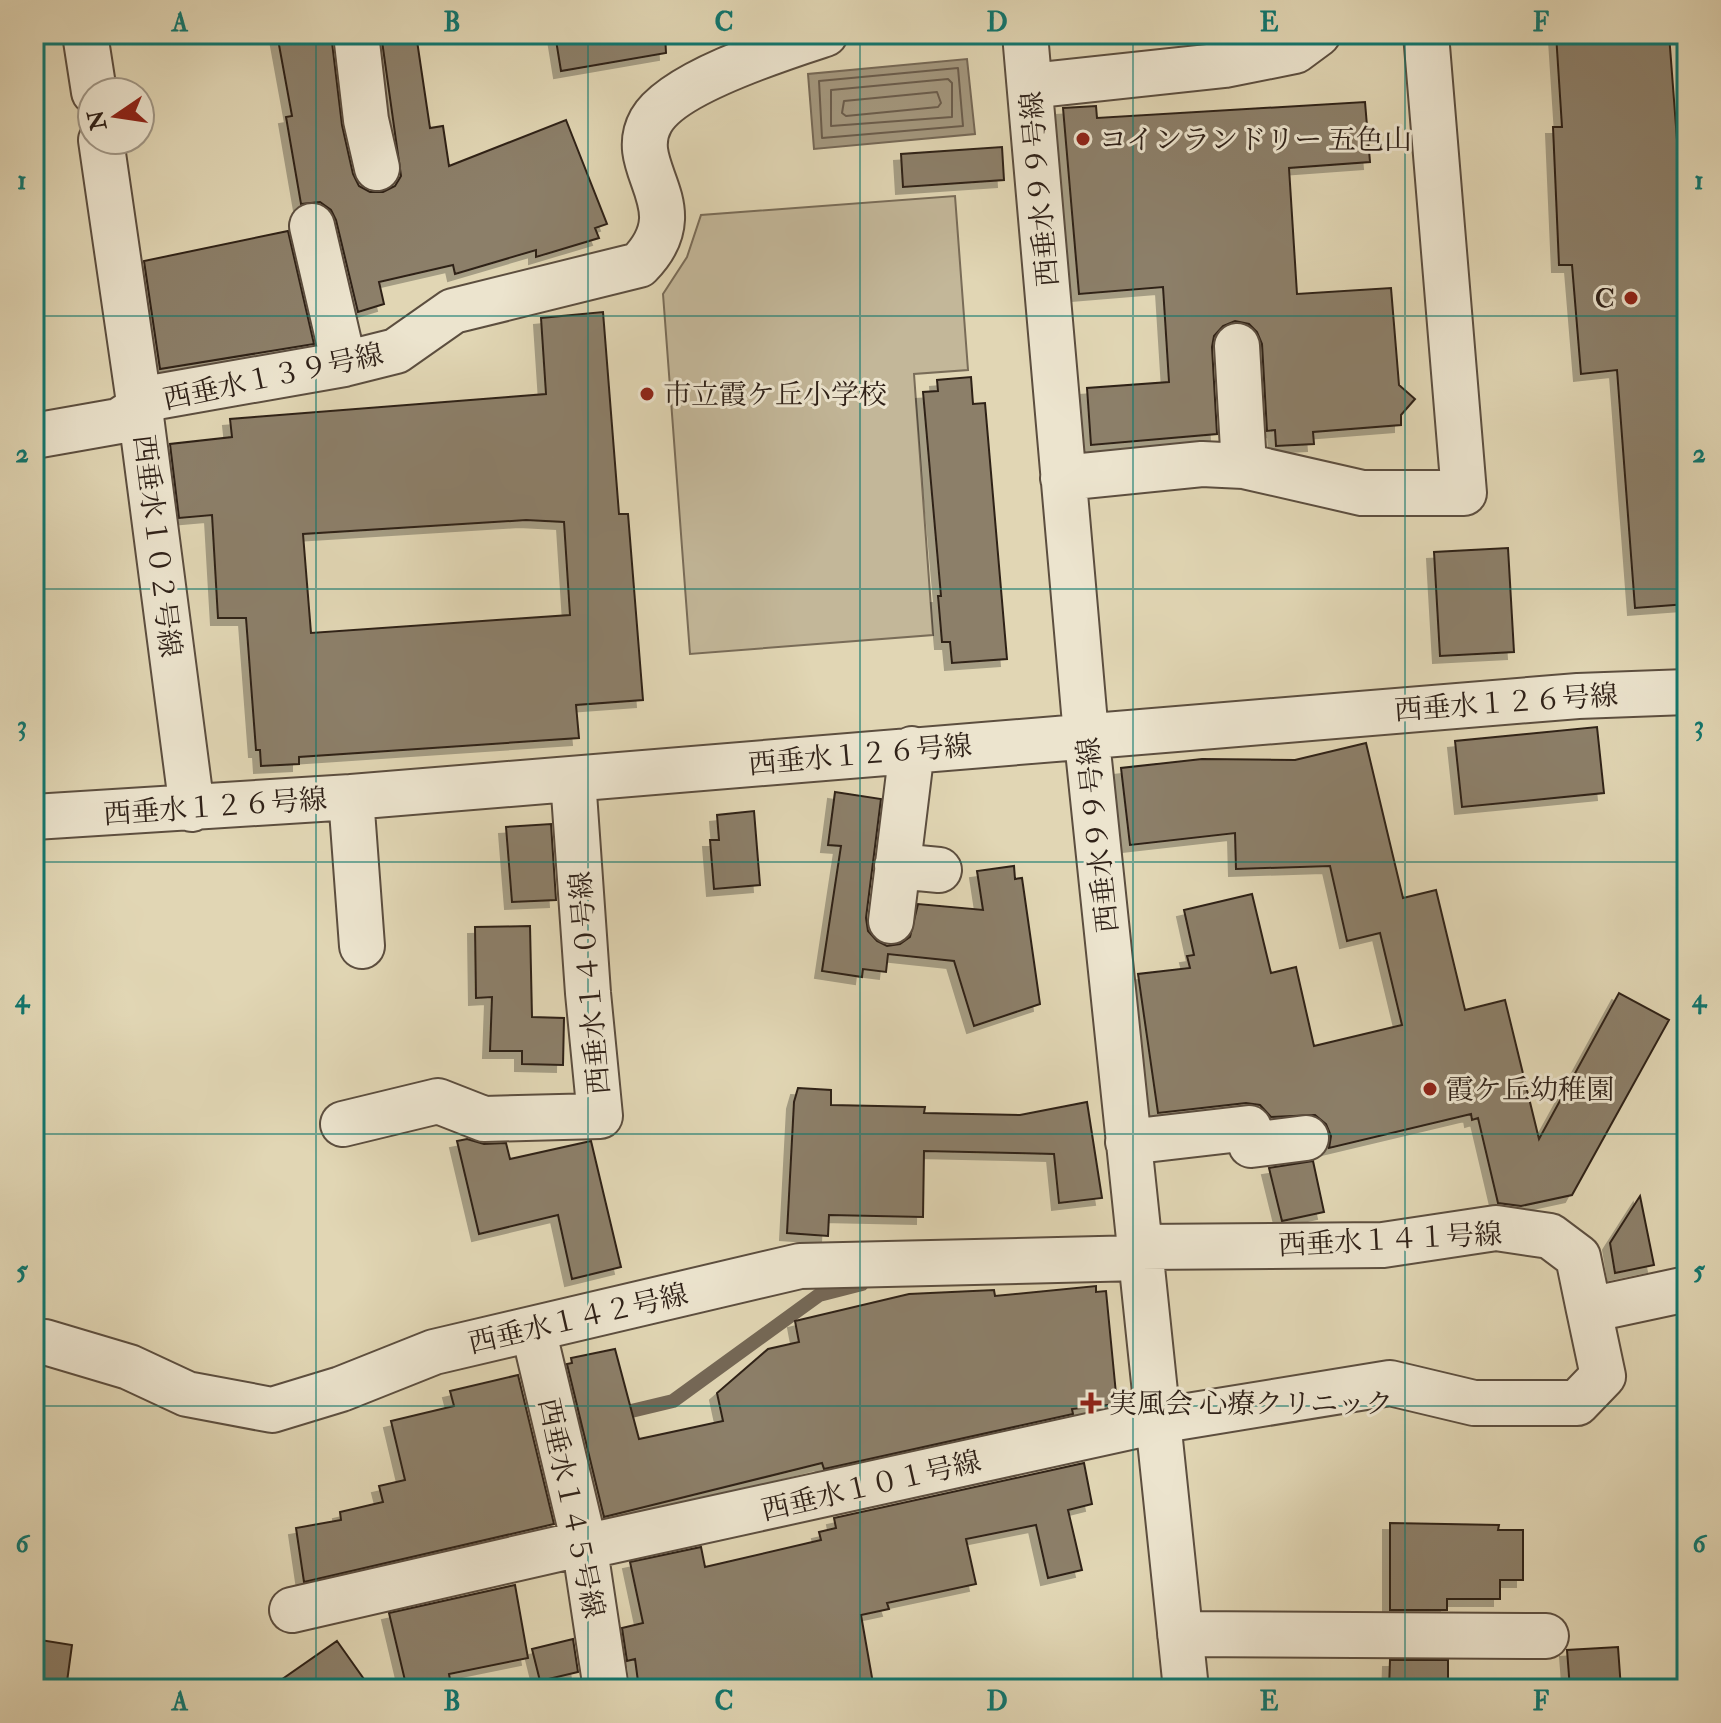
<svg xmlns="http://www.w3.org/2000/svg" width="1721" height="1723" viewBox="0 0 1721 1723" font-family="'IM FELL Double Pica','Noto Serif JP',serif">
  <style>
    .green { fill: #c3b799; stroke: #796c58; stroke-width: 2 }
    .water { fill: #a4987f; stroke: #756856; stroke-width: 2 }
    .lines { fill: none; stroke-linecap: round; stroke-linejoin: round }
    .shore { stroke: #6a5c4c; stroke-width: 2 }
    .stream { stroke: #756856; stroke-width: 14 }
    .building { fill: #8c7f69; stroke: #2f2118; stroke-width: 2; fill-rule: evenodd; filter: url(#shadow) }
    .minor-casing { stroke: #5c4e3f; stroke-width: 48 }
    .minor { stroke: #ece4ce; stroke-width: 44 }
    .grid { fill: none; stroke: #0f766e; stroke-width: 2; stroke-opacity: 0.55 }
    .poi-dot { fill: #8f2418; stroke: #ece4ce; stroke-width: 3 }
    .labels { text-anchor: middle; stroke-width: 6; stroke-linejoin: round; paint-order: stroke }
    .poi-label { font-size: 28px; fill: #2f2118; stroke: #ece4ce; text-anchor: start }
    .street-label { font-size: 28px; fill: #2f2118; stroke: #ece4ce }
    .neatline { fill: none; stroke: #0f766e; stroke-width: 3 }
    .grid-label { font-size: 26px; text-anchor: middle; font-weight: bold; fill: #0f766e }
  </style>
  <defs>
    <filter id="shadow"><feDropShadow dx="-7" dy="7" stdDeviation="0" flood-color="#0004"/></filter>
  </defs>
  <rect width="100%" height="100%" fill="#e1d6b4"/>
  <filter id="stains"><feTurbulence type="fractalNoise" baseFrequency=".0025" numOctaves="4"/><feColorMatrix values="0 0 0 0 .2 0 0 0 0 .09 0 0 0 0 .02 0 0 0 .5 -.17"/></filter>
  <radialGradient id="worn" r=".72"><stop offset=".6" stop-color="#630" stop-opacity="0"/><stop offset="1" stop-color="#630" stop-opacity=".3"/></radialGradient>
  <path class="green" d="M 955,196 L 968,370 L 914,374 L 933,635 L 690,654 L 663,294 L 687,257 L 701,215 Z"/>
  <path class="water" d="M 967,59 L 975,134 L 814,149 L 808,74 Z"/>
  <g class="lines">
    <path class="shore" d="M 958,68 L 963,126 L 822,138 L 819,81 Z
      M 948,79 L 952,83 L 952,117 L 831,126 L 831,90 Z
      M 937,92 L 941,103 L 938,107 L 846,116 L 842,113 L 844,101 Z"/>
    <path class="stream" d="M 577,1424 L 673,1401 L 819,1295 L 862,1284"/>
  </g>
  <path class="building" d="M 277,34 L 331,34 L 342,125 L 353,174 L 359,186 L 370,192 L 383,192 L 395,186 L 401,176 L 381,34 L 416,34 L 430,128 L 443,126 L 449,166 L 566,120 L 607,224 L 595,228 L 599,238 L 536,257 L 536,250 L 455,274 L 453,265 L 379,282 L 384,304 L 358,312 L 336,220 L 331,210 L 320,202 L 301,204 L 286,117 L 292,116 Z
    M 555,34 L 665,34 L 666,53 L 561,71 Z
    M 1556,34 L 1669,34 L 1687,272 L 1687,604 L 1635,608 L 1617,370 L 1581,374 L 1572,265 L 1559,265 L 1553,127 L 1562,127 Z
    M 1365,102 L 1370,162 L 1289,168 L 1297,294 L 1391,288 L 1399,385 L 1415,399 L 1401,415 L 1401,425 L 1313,432 L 1314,444 L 1276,446 L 1275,430 L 1267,431 L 1262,344 L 1257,332 L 1249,324 L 1235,321 L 1223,326 L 1214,336 L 1212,347 L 1217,434 L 1091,445 L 1087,388 L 1169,382 L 1163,287 L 1079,294 L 1063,108 L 1096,106 L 1097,118 Z
    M 1002,147 L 1004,180 L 903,187 L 901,154 Z
    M 288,231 L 314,344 L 160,369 L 144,261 Z
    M 603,312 L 619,514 L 628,514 L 643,700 L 576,705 L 579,738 L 299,757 L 299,764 L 261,766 L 260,750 L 256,750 L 246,618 L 218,618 L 212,515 L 179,518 L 170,444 L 232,437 L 230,419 L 546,394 L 541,318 ZM 526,520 L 564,522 L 570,615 L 311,633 L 303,534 Z
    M 971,377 L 973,404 L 985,403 L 1007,659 L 952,663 L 950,642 L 942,642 L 938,596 L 941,596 L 923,392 L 938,391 L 937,380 Z
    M 1508,548 L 1514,652 L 1440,656 L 1434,552 Z
    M 1597,727 L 1604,793 L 1462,807 L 1455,741 Z
    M 1366,743 L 1403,898 L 1436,890 L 1465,1010 L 1505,1000 L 1539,1139 L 1619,993 L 1669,1020 L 1572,1195 L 1521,1206 L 1498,1203 L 1478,1118 L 1472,1120 L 1471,1114 L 1329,1148 L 1331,1136 L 1326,1124 L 1315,1115 L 1271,1117 L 1260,1105 L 1246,1103 L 1158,1113 L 1138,974 L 1190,968 L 1187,956 L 1194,955 L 1184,910 L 1252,894 L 1271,973 L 1296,967 L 1314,1046 L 1402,1025 L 1380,933 L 1347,941 L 1330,866 L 1236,869 L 1235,833 L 1130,845 L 1121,768 L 1202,759 L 1295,760 Z
    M 835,792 L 881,799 L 866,918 L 868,931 L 877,941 L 887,946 L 900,944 L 910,937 L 918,904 L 983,910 L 977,871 L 1014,866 L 1015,879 L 1022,878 L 1040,1004 L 974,1026 L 954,961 L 888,954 L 886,972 L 863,969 L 862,977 L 822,971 L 841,846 L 828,845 Z
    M 754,811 L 760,885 L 714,889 L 710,840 L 719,840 L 717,815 Z
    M 551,824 L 556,900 L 512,902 L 506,827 Z
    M 530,926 L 532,1017 L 564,1018 L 563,1065 L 522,1064 L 522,1051 L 490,1051 L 492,997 L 476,998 L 475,927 Z
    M 798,1088 L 831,1090 L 831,1105 L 925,1107 L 924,1113 L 1020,1115 L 1087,1102 L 1102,1198 L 1059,1203 L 1054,1154 L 924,1151 L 923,1217 L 829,1215 L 828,1236 L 787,1233 L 794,1102 Z
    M 467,1139 L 484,1144 L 506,1143 L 510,1159 L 591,1141 L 621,1267 L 572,1279 L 558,1215 L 479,1234 L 457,1141 Z
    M 1313,1161 L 1324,1212 L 1282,1221 L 1269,1168 Z
    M 1640,1196 L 1654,1265 L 1615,1273 L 1610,1243 Z
    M 1096,1286 L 1096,1292 L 1106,1291 L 1117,1404 L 1072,1409 L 1073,1414 L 824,1469 L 822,1463 L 604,1517 L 567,1364 L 572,1363 L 571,1358 L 615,1349 L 639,1439 L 723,1421 L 717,1393 L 768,1349 L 799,1342 L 795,1321 L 909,1294 L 994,1290 L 995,1296 Z
    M 518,1375 L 554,1524 L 304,1582 L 296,1528 L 341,1520 L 340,1512 L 383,1502 L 379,1486 L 405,1480 L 391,1421 L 454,1406 L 450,1391 Z
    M 1084,1463 L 1092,1504 L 1068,1510 L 1082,1570 L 1048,1578 L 1036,1525 L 966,1539 L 976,1584 L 887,1603 L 889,1609 L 861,1615 L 874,1689 L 639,1689 L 635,1659 L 627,1661 L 622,1628 L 643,1623 L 630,1562 L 701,1547 L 705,1567 L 821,1540 L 819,1532 L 836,1528 L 834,1518 Z
    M 1390,1523 L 1499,1525 L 1498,1530 L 1523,1530 L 1523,1580 L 1500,1580 L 1500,1599 L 1447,1599 L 1447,1610 L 1390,1610 Z
    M 515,1585 L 528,1658 L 449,1674 L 451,1685 L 407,1689 L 389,1613 Z
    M 34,1639 L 72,1645 L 66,1689 L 34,1689 Z
    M 573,1639 L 578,1672 L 540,1681 L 532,1649 Z
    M 337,1641 L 371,1689 L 268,1689 Z
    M 1618,1647 L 1621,1689 L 1570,1689 L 1567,1650 Z
    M 1390,1660 L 1448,1660 L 1448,1689 L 1389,1689 Z"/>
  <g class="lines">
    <defs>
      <path id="minor" d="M 85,34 L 94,92
        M 356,34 L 366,120 L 377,168
        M 1025,34 L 1084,712 L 1186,1689
        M 1030,86 L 1225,65 L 1295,51 L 1318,34
        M 101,140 L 140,409 L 192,809
        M 312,226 L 344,364
        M 1237,346 L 1244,466
        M 34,436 L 119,421 L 156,397 L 344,364 L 396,351 L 453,311 L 639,265 C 697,206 624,169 651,121 C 673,82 782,48 825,34
        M 1063,478 L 1202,464 L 1244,466 L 1362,493 L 1464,493 L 1426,34
        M 351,797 L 362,946
        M 34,817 L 351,797 L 1578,696 L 1687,692
        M 897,866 L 939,870
        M 891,921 L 912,749
        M 343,1124 L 438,1101 L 484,1119 L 600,1116 L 588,993 L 573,779
        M 1128,1142 L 1249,1128 L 1251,1145 L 1306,1138
        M 1140,1247 L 1383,1245 L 1496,1228 L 1550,1236 L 1578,1257 L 1589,1310
        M 533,1329 L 584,1543 L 606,1689
        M 34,1345 L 45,1342 L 129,1367 L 187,1394 L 272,1410 L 341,1389 L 434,1352 L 800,1266 L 1141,1258
        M 292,1610 L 584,1543 L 602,1543 L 1157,1421 L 1390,1383 L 1474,1403 L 1577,1403 L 1603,1376 L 1589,1310 L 1687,1289
        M 1180,1634 L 1546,1636"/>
    </defs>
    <use href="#minor" class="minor-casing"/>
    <use href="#minor" class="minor"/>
  </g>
  <path class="grid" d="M 316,34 L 316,1689M 588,34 L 588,1689M 860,34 L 860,1689M 1133,34 L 1133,1689M 1405,34 L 1405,1689M 34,316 L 1687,316M 34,589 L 1687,589M 34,862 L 1687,862M 34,1134 L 1687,1134M 34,1406 L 1687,1406"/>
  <g class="poi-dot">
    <circle cx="1083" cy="139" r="8"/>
    <circle cx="1631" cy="298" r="8"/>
    <circle cx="647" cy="394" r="8"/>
    <circle cx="1430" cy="1089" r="8"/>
    <path d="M1087 1391h8v8h8v8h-8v8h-8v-8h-8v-8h8z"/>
  </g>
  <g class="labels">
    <g class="poi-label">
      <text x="1099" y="149">コインランドリー 五色山</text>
      <text x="1615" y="308" text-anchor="end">C</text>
      <text x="663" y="404">市立霞ケ丘小学校</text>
      <text x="1446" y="1099">霞ケ丘幼稚園</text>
      <text x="1109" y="1413">実風会 心療クリニック</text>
    </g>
    <g class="street-label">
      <text transform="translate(1039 189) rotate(-95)" y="10">西垂水９９号線</text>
      <text transform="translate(273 376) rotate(-12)" y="10">西垂水１３９号線</text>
      <text transform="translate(158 546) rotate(83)" y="10">西垂水１０２号線</text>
      <text transform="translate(1506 702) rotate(-4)" y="10">西垂水１２６号線</text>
      <text transform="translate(860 754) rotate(-5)" y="10">西垂水１２６号線</text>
      <text transform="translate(215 806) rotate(-4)" y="10">西垂水１２６号線</text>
      <text transform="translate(1097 835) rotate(-96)" y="10">西垂水９９号線</text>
      <text transform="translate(589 983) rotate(-95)" y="10">西垂水１４０号線</text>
      <text transform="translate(1390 1239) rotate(-3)" y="10">西垂水１４１号線</text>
      <text transform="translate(578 1318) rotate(-13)" y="10">西垂水１４２号線</text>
      <text transform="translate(871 1485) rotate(-13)" y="10">西垂水１０１号線</text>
      <text transform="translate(572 1508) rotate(78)" y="10">西垂水１４５号線</text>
    </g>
  </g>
  <rect width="1721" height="1723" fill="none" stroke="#e1d6b4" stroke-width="88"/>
  <g transform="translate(116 116) rotate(257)"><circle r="38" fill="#ece4ce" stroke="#a09685" stroke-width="2"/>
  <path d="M0-6L14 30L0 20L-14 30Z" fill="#8f2418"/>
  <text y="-12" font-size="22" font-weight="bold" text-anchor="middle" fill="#2f2118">N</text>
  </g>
  <rect x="44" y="44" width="1633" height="1635" class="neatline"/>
  <g class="grid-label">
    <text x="180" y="31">A</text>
    <text x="452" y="31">B</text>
    <text x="724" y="31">C</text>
    <text x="997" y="31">D</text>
    <text x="1269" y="31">E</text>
    <text x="1541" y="31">F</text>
    <text x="22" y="189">1</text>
    <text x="1699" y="189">1</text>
    <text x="22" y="462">2</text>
    <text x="1699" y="462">2</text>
    <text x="22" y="734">3</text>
    <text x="1699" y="734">3</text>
    <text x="22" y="1007">4</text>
    <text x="1699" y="1007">4</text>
    <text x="22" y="1279">5</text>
    <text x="1699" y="1279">5</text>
    <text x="22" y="1552">6</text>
    <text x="1699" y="1552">6</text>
    <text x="180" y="1710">A</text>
    <text x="452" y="1710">B</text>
    <text x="724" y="1710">C</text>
    <text x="997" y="1710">D</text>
    <text x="1269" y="1710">E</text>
    <text x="1541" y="1710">F</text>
  </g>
  <rect width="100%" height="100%" filter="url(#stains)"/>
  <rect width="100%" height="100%" fill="url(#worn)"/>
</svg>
